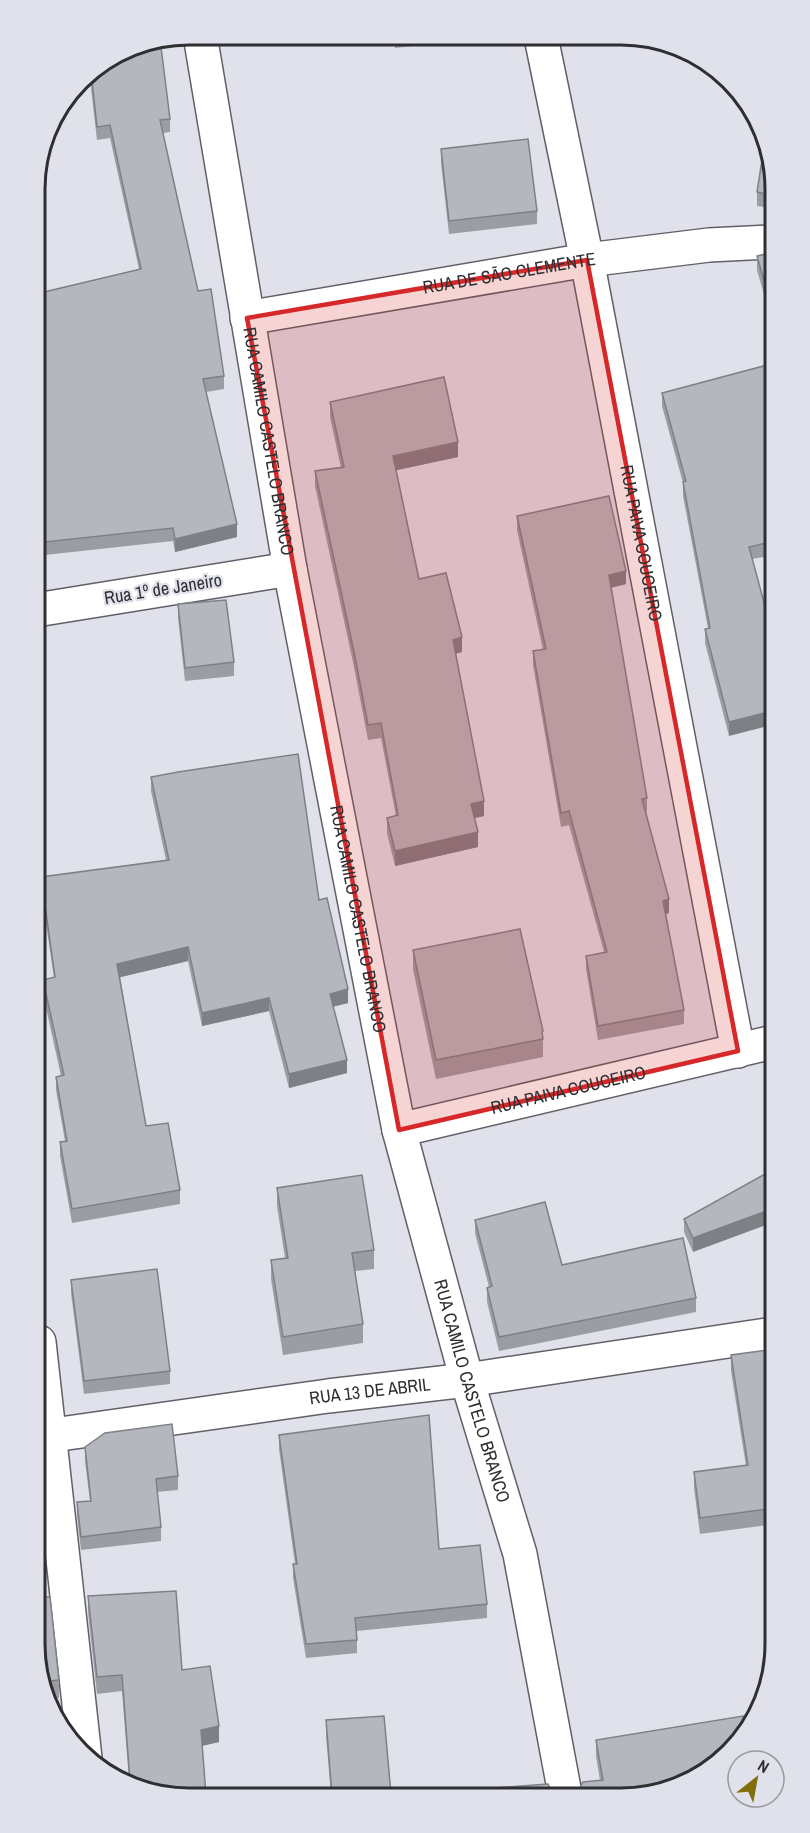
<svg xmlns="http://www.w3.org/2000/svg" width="810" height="1833" viewBox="0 0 810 1833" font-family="'Archivo Narrow',sans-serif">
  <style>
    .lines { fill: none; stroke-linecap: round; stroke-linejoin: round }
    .minor-casing { stroke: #606168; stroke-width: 36 }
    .minor { stroke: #fff; stroke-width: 33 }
    .wall { fill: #9c9da4 }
    .shaded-wall { fill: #7f8086 }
    .building { fill: #b5b7bf; stroke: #7f8086; stroke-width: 1.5 }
    .marked { fill: #d62828; fill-opacity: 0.2; stroke: #d62828; stroke-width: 4.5; stroke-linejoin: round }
    .labels { text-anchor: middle; stroke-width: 4.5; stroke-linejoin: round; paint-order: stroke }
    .street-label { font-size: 18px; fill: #2e2f32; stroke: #e0e1ea }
    .rim { fill: none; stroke: #2e2f32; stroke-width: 3 }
  </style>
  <rect width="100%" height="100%" fill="#e0e1ea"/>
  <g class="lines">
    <defs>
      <g id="minor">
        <path id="s1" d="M 200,35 L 290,569 L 399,1130 L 467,1380 L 520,1554 L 565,1794"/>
        <path id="s2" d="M 541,37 L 587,260 L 738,1051"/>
        <path id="s3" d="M 247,318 L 587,260 L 709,245 L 770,242"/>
        <path d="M 36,610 L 290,569"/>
        <path id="s4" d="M 399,1130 L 773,1042"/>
        <path d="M 39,1342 L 85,1758"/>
        <path id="s5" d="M 39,1437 L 328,1396 L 467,1380 L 774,1334"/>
      </g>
    </defs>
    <use href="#minor" class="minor-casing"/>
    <use href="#minor" class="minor"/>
  </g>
  <path class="wall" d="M 394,36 L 483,36 L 483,38 L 395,48 Z
    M 123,51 L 170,119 L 170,132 L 163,133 L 198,291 L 224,376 L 224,389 L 206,392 L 237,537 L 175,552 L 173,541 L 36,556 L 35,223 L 44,292 L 139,269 L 110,138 L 97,140 L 89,71 Z
    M 441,149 L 537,211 L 537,224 L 449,234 L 441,163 Z
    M 770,149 L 770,208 L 757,206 L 757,192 Z
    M 770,253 L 771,319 L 757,270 L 757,256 Z
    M 771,364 L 771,556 L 752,559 L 772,632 L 772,671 L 768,672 L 729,736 L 705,643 L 705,629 L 708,628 L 683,496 L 683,483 L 662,406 L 662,393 Z
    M 330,402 L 458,457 L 396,470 L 419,579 L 462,652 L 456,654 L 484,816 L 474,818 L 478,847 L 395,866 L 387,833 L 387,818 L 396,816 L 381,738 L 368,740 L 354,667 L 315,486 L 315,471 L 341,468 L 330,417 Z
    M 517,516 L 626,584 L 611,588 L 647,798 L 647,812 L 646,812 L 669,913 L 666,914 L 684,1010 L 684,1024 L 598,1040 L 586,969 L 586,956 L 604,952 L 569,825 L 561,827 L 533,665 L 533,651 L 543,650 L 517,530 Z
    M 178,604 L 234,662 L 234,676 L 185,681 L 178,618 Z
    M 151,777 L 319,900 L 348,1003 L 333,1007 L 347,1073 L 289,1088 L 269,1011 L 202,1026 L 188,961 L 120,977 L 146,1126 L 180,1190 L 180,1204 L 72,1223 L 60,1156 L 60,1142 L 65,1141 L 56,1090 L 56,1077 L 61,1076 L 43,994 L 43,980 L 54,978 L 41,890 L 41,877 L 166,860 L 151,791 Z
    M 771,895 L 773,895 L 773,915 L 771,909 Z
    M 413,950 L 543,1031 L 543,1057 L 436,1079 L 413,969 Z
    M 774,1169 L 693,1252 L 684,1232 L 684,1219 Z
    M 277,1188 L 374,1250 L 374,1269 L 355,1271 L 363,1324 L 363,1343 L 283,1355 L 271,1279 L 271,1260 L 285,1258 L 277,1206 Z
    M 475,1220 L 562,1265 L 696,1298 L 696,1312 L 499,1351 L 487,1302 L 487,1288 L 489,1287 L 475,1233 Z
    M 71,1280 L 170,1371 L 170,1384 L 84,1394 L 71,1293 Z
    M 774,1349 L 775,1524 L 700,1534 L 694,1488 L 694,1472 L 746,1466 L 731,1371 L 731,1355 Z
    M 279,1435 L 439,1549 L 487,1604 L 487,1618 L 357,1631 L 357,1653 L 306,1658 L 293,1578 L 293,1564 L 295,1564 L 279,1449 Z
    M 85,1447 L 178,1476 L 178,1490 L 157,1492 L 161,1527 L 161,1541 L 81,1550 L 77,1516 L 77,1502 L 90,1501 L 85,1461 Z
    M 39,1503 L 44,1538 L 44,1554 L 39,1555 Z
    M 88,1596 L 182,1670 L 219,1742 L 202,1746 L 159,1796 L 129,1780 L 122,1691 L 97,1694 L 88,1612 Z
    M 40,1597 L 59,1680 L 59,1698 L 49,1699 L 40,1684 Z
    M 326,1720 L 391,1794 L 331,1795 L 326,1736 Z
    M 596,1740 L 737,1746 L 600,1780 L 596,1756 Z"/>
  <path class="shaded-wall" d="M 458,442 L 458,457 L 393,471 L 393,456 Z
    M 237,524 L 237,537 L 175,552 L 175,539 Z
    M 626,571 L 626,584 L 609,588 L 609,575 Z
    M 462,637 L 462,652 L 453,654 L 453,640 Z
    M 772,658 L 772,671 L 765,673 L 765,660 Z
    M 772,711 L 772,725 L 729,736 L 729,722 Z
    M 484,801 L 484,816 L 471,819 L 471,804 Z
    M 478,832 L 478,847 L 395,866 L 395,851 Z
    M 669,899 L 669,913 L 663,915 L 663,901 Z
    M 188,947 L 188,961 L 117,978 L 117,964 Z
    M 348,989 L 348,1003 L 330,1007 L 330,994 Z
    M 269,998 L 269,1011 L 202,1026 L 202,1013 Z
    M 347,1060 L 347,1073 L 289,1088 L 289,1074 Z
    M 774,1208 L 774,1222 L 693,1252 L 693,1238 Z
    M 219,1726 L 219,1742 L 201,1746 L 201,1730 Z"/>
  <path class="building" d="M 161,47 L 170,119 L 160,120 L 198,291 L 211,289 L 224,376 L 203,379 L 237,524 L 175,539 L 173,528 L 36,543 L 35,223 L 44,292 L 141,269 L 110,125 L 97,127 L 91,71 L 123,51 Z
    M 528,139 L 537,211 L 449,221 L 441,149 Z
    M 765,141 L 770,149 L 770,195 L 757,192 Z
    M 770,253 L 771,305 L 757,256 Z
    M 771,364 L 771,542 L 749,547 L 772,632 L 772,658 L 765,660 L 772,687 L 772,711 L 729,722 L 705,629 L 710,628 L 683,482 L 686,481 L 662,393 Z
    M 444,377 L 458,442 L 393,456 L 419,579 L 446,573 L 462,637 L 453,640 L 484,801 L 471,804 L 478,832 L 395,851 L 387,818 L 398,815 L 381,723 L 368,725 L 354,652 L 315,471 L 344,467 L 330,402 Z
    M 609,496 L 626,571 L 609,575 L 647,798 L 642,799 L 669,899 L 663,901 L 684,1010 L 598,1026 L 586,956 L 607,952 L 569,811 L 561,813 L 533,651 L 546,649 L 517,516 Z
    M 226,600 L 234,662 L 185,668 L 178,604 Z
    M 298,754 L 319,900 L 327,898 L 348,989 L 330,994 L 347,1060 L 289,1074 L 269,998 L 202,1013 L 188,947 L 117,964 L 146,1126 L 168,1123 L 180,1190 L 72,1209 L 60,1142 L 67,1141 L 56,1077 L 64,1075 L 43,980 L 55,977 L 41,877 L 169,860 L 151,777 L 178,772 Z
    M 520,929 L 543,1031 L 542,1032 L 543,1039 L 436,1060 L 413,950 Z
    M 774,1169 L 774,1208 L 693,1238 L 684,1219 Z
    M 362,1175 L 374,1250 L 352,1253 L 363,1324 L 283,1337 L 271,1260 L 288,1258 L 277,1188 Z
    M 545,1202 L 562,1265 L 683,1238 L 696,1298 L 499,1337 L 487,1288 L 492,1286 L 475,1220 Z
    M 157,1269 L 170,1371 L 84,1381 L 71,1280 Z
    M 774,1349 L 775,1508 L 700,1518 L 694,1472 L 748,1465 L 731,1355 Z
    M 429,1415 L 439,1549 L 480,1545 L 487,1604 L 355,1618 L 357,1640 L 306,1644 L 293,1564 L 297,1564 L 279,1435 Z
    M 172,1424 L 178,1476 L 156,1479 L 161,1527 L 81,1537 L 77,1502 L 91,1501 L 85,1447 L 105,1433 Z
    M 39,1503 L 44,1538 L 39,1538 Z
    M 176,1591 L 182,1670 L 210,1666 L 219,1726 L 201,1730 L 206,1795 L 159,1796 L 130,1781 L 122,1675 L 97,1677 L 88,1596 Z
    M 40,1597 L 50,1597 L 59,1680 L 40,1682 Z
    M 384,1716 L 391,1794 L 332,1795 L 326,1720 Z
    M 743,1716 L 746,1732 L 737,1746 L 661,1793 L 573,1794 L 578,1791 L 583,1782 L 603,1780 L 596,1740 Z
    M 548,1784 L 551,1790 L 556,1794 L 408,1794 L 437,1791 L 438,1792 Z"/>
  <path class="marked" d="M 587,260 L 738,1051 L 399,1130 L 247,318 Z"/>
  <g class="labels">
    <g class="street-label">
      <text dy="6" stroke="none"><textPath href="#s3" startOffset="266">RUA DE SÃO CLEMENTE</textPath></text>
      <text dy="6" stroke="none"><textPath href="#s1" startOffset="412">RUA CAMILO CASTELO BRANCO</textPath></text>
      <text dy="6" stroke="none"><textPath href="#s2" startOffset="516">RUA PAIVA COUCEIRO</textPath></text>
      <text transform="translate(163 589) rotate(-9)" y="6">Rua 1º de Janeiro</text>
      <text dy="6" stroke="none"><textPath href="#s1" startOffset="898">RUA CAMILO CASTELO BRANCO</textPath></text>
      <text dy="6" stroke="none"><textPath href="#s4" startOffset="174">RUA PAIVA COUCEIRO</textPath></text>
      <text dy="6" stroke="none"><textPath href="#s5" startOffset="334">RUA 13 DE ABRIL</textPath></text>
      <text dy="6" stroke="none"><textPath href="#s1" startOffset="1384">RUA CAMILO CASTELO BRANCO</textPath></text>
    </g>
  </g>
  <path d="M0 0H810V1833H0ZM189 45H621A144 144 0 0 1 765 189V1644A144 144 0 0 1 621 1788H189A144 144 0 0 1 45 1644V189A144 144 0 0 1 189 45Z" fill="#e0e1ea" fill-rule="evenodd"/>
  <path class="rim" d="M189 45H621A144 144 0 0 1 765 189V1644A144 144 0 0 1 621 1788H189A144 144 0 0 1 45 1644V189A144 144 0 0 1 189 45Z"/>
  <g transform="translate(756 1779) rotate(31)"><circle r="28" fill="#e0e1ea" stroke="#999aa0" stroke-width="1.5"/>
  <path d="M0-4.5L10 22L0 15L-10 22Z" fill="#826e0a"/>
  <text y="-9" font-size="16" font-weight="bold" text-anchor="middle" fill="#2e2f32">N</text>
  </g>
</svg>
